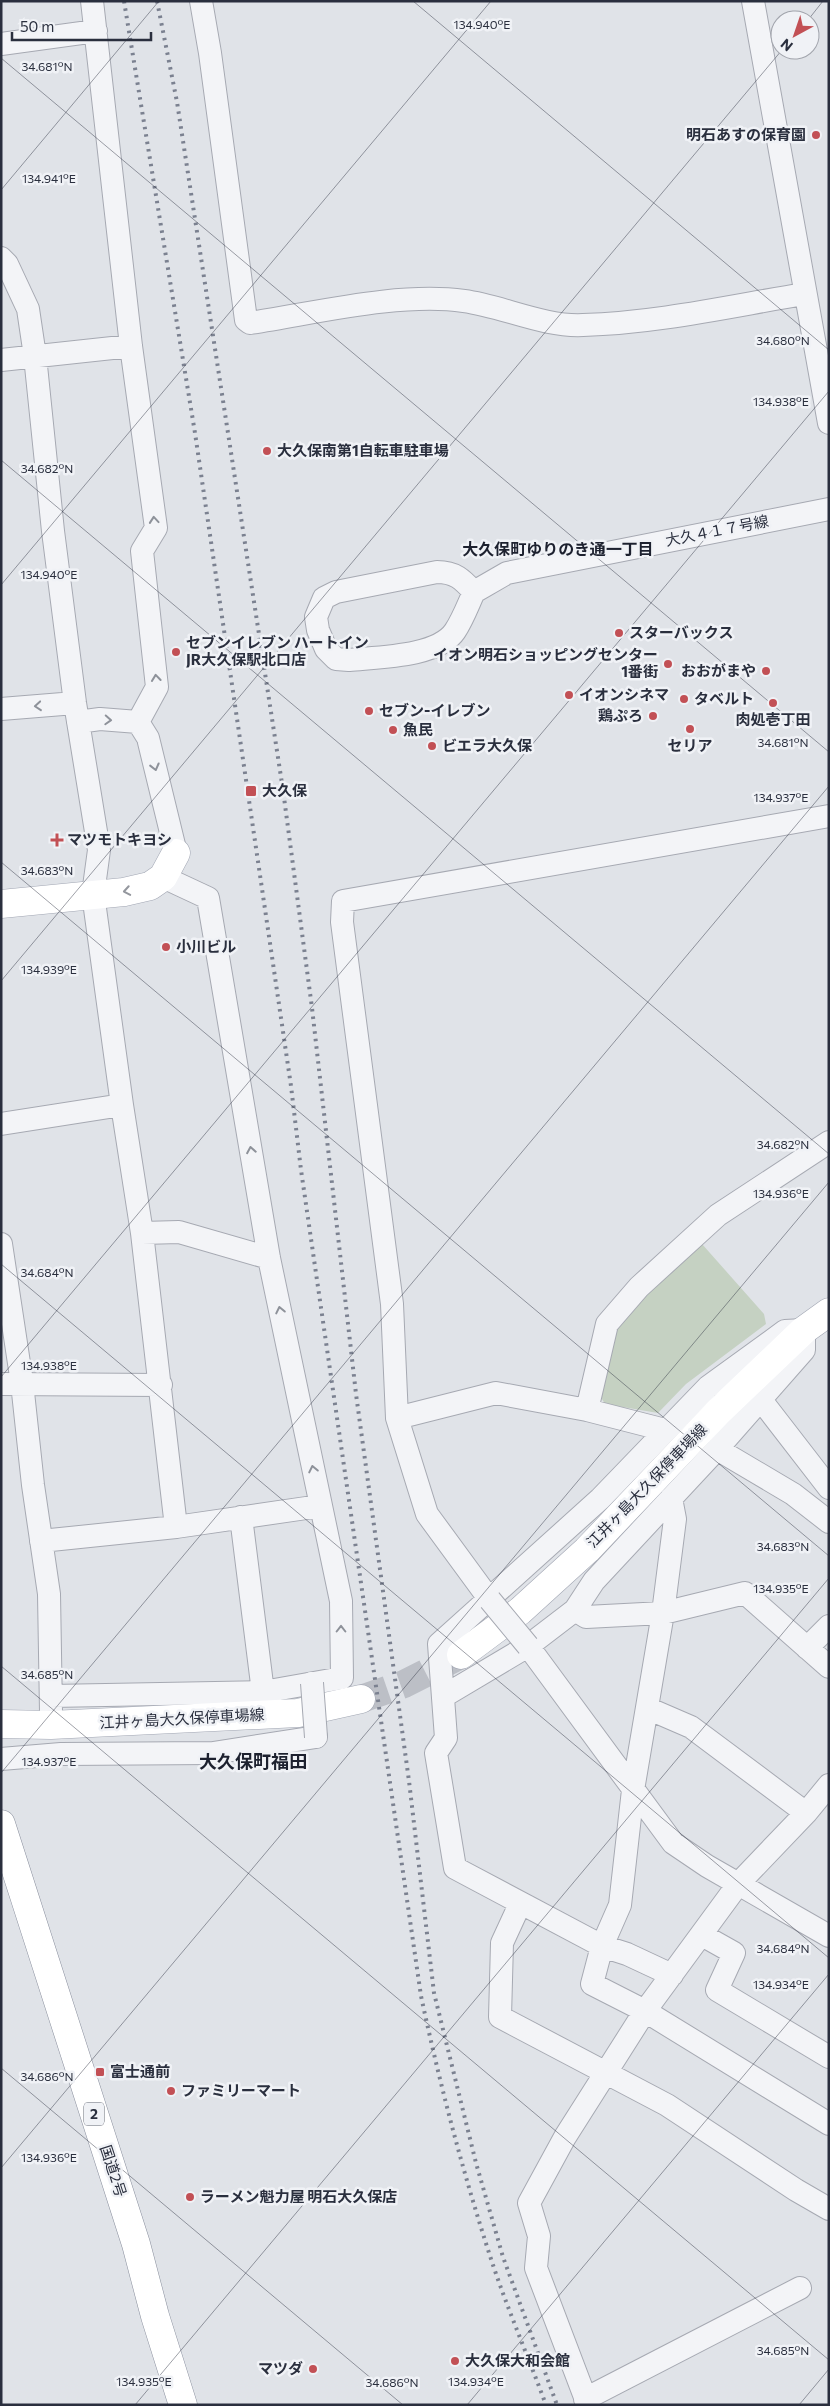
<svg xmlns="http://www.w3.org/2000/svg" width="830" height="2406" viewBox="0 0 830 2406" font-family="Commissioner,'Noto Sans JP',sans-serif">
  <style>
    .green { fill: #c5d1c2 }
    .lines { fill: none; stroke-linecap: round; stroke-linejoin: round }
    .major-tunnel { stroke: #bcbfc6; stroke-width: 28; stroke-dasharray: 28 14; stroke-linecap: butt }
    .minor-casing { stroke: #a6a9b2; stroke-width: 24 }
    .major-casing { stroke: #a1a6b3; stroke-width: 29 }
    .highway-casing { stroke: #898f9d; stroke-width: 29 }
    .minor { stroke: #f3f4f7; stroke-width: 22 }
    .major { stroke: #fff; stroke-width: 28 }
    .highway { stroke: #fff; stroke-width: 28 }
    .rail { stroke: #7b8190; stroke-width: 4; stroke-dasharray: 2.5 5; stroke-linecap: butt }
    .minor-bridge-casing { stroke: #a6a9b2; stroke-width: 24; stroke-linecap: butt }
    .minor-bridge { stroke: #f3f4f7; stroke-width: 22 }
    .oneway { stroke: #8e929a }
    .oneway2 { stroke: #94979e }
    .ticks { fill: none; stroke: #2a2f3e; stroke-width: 1; stroke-opacity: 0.45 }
    .poi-dot { fill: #c25055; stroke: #f0f2f6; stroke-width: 2 }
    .labels { text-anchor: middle; stroke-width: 5; stroke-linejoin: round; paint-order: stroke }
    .shield { fill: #f0f2f6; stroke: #656a75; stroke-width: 1 }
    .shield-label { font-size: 14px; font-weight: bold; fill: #2a2f3e }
    .poi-label { font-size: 15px; font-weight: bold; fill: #2a2f3e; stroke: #f0f2f6; text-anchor: start }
    .street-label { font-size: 15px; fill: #2a2f3e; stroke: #f0f2f6 }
    .neighbourhood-label { font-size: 16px; font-weight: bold; fill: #1d212f; stroke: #f0f2f6 }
    .quarter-label { font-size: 18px; font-weight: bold; fill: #1d212f; stroke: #f0f2f6 }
    .ticks-label { font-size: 12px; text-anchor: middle; fill: #2a2f3e; stroke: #f0f2f6; stroke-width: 5; stroke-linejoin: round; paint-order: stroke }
  </style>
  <rect width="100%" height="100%" fill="#e0e3e8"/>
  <path class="green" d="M 702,1244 L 764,1314 L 766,1324 L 686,1384 L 658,1413 L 605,1404 L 599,1394 L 611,1330 L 658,1281 Z"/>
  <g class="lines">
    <path class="major-tunnel" d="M 361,1699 L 404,1684 L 461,1655"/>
    <defs>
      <path id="minor" d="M 92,1 L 131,346 L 156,528 L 142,551 L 157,687 L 138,722
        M 201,1 L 210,53 L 246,320 L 250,323 C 316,313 399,292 464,301 C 502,306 544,327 583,325 C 657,323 731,306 804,294
        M 753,1 L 829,423
        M 1,44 L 96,31
        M 1,258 L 7,264 L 28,309 L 35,356 L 53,531 L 75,703 L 99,850 L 93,894 L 122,1105 L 142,1233 L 176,1527
        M 1,360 L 131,346
        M 437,572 C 455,572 462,579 474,592 C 468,605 463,619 455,631 C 438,657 378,657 349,660 L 336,659 L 326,649 L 318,630 L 316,617 L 324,598 L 336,592 Z
        M 474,592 L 507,573 L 829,509
        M 1,709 L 75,703
        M 78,722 L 100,719 L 138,722
        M 138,722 L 148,738 L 176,853
        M 1,1124 L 122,1105
        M 142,1233 L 179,1232 L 269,1258
        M 1,1244 L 22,1383 L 33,1485 L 49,1594 L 51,1712
        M 1,1384 L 161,1385
        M 761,1400 L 829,1488
        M 587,1410 L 607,1324 L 639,1287 L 718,1215 L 829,1142
        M 397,1418 L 496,1393 L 587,1410 L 665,1430
        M 717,1449 L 793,1494 L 829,1522
        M 671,1498 L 675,1519 L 663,1613 L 633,1790 L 620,1905 L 602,1946 L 592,1984 L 645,2011 L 829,2124
        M 241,1517 L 263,1692
        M 41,1541 L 176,1527 L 320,1506
        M 490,1600 L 427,1514 L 397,1418 L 392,1304 L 342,922 L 343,901 L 829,816
        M 575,1610 L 586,1617 L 663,1613 L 745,1593 L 829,1667
        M 528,1646 L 673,1843 L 707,1866 L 829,1936
        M 807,1648 L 829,1626
        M 51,1696 L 263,1692 L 342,1678 L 341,1601 L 269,1258 L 208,898 L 163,877
        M 444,1696 L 528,1646 L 575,1610 L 594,1581 L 717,1449 L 804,1350 L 804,1330 L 785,1331 L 708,1387 L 600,1499 L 439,1644 L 446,1738 L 436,1753 L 455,1868 L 602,1946 L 627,1954 L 672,1975
        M 647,1708 L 691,1727 L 806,1813
        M 1,1759 L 61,1754 L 213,1753 L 316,1737
        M 520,1904 L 502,1943 L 500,2017 L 667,2105 L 796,2190 L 829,2209
        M 702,1935 L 734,1953 L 717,1990 L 829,2057
        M 585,2399 L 800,2288
        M 588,2405 L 536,2268 L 539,2236 L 529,2203 L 565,2137 L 645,2011 L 739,1883 L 806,1813 L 829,1785"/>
      <path id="major" d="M 1,904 L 124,892 L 150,886 L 163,877 L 176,853
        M 461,1655 L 520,1611 L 587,1550 L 718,1412 L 804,1330 L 829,1312
        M 1,1724 L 51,1725 L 298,1713 L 361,1699"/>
      <path id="highway" d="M 1,1824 L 136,2244 L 155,2316 L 183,2405"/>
    </defs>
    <use href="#minor" class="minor-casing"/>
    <use href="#major" class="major-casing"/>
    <use href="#highway" class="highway-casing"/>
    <use href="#minor" class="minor"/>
    <use href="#major" class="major"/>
    <use href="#highway" class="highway"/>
    <path class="rail" d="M 124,1 L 195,433 L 291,1086 L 301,1170 L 421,1996 C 440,2085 463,2173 491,2259 C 507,2308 528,2356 546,2405
      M 157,1 L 177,102 L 283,790 L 312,1008 L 356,1394 L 409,1781 L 434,1993 L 476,2163 L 503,2257 L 557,2405"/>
    <defs>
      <path id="minor-bridge" d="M 490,1600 L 528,1646
        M 312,1683 L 316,1737"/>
    </defs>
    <use href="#minor-bridge" class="minor-bridge-casing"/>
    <use href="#minor-bridge" class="minor-bridge"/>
  </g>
  <defs><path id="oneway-chevron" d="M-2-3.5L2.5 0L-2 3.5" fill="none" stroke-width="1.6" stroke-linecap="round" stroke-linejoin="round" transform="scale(1.25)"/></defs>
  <g class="oneway">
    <use href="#oneway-chevron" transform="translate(154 520) rotate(-95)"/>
    <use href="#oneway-chevron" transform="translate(156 678) rotate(-96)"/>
    <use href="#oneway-chevron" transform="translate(38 706) rotate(175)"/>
    <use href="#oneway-chevron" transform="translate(108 720) rotate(3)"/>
    <use href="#oneway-chevron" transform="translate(155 767) rotate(76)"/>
    <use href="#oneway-chevron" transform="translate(251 1150) rotate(-100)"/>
    <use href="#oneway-chevron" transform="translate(280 1310) rotate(-102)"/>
    <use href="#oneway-chevron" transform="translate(313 1469) rotate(-102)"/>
    <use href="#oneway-chevron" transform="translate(341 1629) rotate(-90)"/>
  </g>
  <use class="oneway2" href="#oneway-chevron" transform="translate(127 891) rotate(170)"/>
  <path class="ticks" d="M 413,1 L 829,350M 808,20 L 823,1M 1,58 L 829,752M 1,190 L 159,1M 1,460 L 829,1154M 1,585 L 491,1M 1,862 L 829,1556M 1,981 L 782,50M 1,1264 L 829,1958M 1,1377 L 829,391M 1,1666 L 829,2360M 1,1773 L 829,786M 1,2068 L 403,2405M 1,2168 L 829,1182M 135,2405 L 829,1578M 467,2405 L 829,1974M 799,2405 L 829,2369"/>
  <g class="poi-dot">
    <circle cx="816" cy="135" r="5"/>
    <circle cx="267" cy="451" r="5"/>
    <circle cx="619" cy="633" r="5"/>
    <circle cx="176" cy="652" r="5"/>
    <circle cx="668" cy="664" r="5"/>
    <circle cx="766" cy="671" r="5"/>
    <circle cx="569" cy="695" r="5"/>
    <circle cx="684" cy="699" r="5"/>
    <circle cx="773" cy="703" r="5"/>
    <circle cx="369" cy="711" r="5"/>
    <circle cx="653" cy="716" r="5"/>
    <circle cx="690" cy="729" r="5"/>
    <circle cx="393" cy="730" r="5"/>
    <circle cx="432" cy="746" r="5"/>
    <rect x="245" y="785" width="12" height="12" rx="2.5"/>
    <path d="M54.5 832.5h5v5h5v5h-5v5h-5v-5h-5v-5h5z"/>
    <circle cx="166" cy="947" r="5"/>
    <rect x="95" y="2067" width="10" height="10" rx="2.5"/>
    <circle cx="171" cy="2091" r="5"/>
    <circle cx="190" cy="2197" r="5"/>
    <circle cx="455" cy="2361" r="5"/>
    <circle cx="313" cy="2369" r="5"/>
  </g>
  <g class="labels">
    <rect class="shield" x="84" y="2102.5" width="20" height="23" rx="4"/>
    <g class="shield-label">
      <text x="94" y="2119">2</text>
    </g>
    <g class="poi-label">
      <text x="806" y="140" text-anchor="end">明石あすの保育園</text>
      <text x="277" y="456">大久保南第1自転車駐車場</text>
      <text x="629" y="638">スターバックス</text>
      <text x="186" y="648">セブンイレブン ハートイン<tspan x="186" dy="17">JR大久保駅北口店</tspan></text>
      <text x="658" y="660" text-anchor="end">イオン明石ショッピングセンター<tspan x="658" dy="17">1番街</tspan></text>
      <text x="756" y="676" text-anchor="end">おおがまや</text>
      <text x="579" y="700">イオンシネマ</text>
      <text x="694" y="704">タベルト</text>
      <text x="379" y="716">セブン-イレブン</text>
      <text x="643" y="721" text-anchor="end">鶏ぷろ</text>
      <text x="773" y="725" text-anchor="middle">肉処壱丁田</text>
      <text x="403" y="735">魚民</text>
      <text x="442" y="751">ビエラ大久保</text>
      <text x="690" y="751" text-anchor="middle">セリア</text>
      <text x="262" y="796">大久保</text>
      <text x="67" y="845">マツモトキヨシ</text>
      <text x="176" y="952">小川ビル</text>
      <text x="110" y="2077">富士通前</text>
      <text x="181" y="2096">ファミリーマート</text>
      <text x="200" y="2202">ラーメン魁力屋 明石大久保店</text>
      <text x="465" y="2366">大久保大和会館</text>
      <text x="303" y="2374" text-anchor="end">マツダ</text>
    </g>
    <g class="street-label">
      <text transform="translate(717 531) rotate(-11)" y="5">大久４１７号線</text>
      <text transform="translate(647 1486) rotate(-46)" y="5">江井ヶ島大久保停車場線</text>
      <text transform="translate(182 1719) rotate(-3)" y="5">江井ヶ島大久保停車場線</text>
      <text transform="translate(113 2171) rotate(72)" y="5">国道2号</text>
    </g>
    <g class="neighbourhood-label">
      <text x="558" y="555">大久保町ゆりのき通一丁目</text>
    </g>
    <g class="quarter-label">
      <text x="253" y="1768">大久保町福田</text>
    </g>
  </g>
  <g class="ticks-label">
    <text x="482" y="29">134.940°E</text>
    <text x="47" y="71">34.681°N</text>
    <text x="49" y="183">134.941°E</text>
    <text x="783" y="345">34.680°N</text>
    <text x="781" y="406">134.938°E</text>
    <text x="47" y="473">34.682°N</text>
    <text x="49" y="579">134.940°E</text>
    <text x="783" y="747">34.681°N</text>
    <text x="781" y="802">134.937°E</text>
    <text x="47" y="875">34.683°N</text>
    <text x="49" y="974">134.939°E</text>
    <text x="783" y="1149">34.682°N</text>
    <text x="781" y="1198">134.936°E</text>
    <text x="47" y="1277">34.684°N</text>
    <text x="49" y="1370">134.938°E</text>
    <text x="783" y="1551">34.683°N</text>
    <text x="781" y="1593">134.935°E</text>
    <text x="47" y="1679">34.685°N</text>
    <text x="49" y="1766">134.937°E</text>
    <text x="783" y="1953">34.684°N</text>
    <text x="781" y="1989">134.934°E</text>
    <text x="47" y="2081">34.686°N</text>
    <text x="49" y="2162">134.936°E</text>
    <text x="783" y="2355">34.685°N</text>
    <text x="144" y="2386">134.935°E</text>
    <text x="476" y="2386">134.934°E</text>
    <text x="392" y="2387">34.686°N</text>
  </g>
  <rect width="830" height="2406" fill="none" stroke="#2a2f3e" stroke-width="5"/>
  <g transform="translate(795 35) rotate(220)"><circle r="24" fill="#f0f2f6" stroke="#a1a4ac"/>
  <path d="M0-4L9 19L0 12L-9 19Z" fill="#c25055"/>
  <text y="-8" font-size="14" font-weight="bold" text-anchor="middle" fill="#2a2f3e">N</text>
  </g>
  <path d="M12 32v8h139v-8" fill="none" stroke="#2a2f3e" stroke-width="2.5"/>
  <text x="20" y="32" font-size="15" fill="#2a2f3e" stroke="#f0f2f6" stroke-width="4" paint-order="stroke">50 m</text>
</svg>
